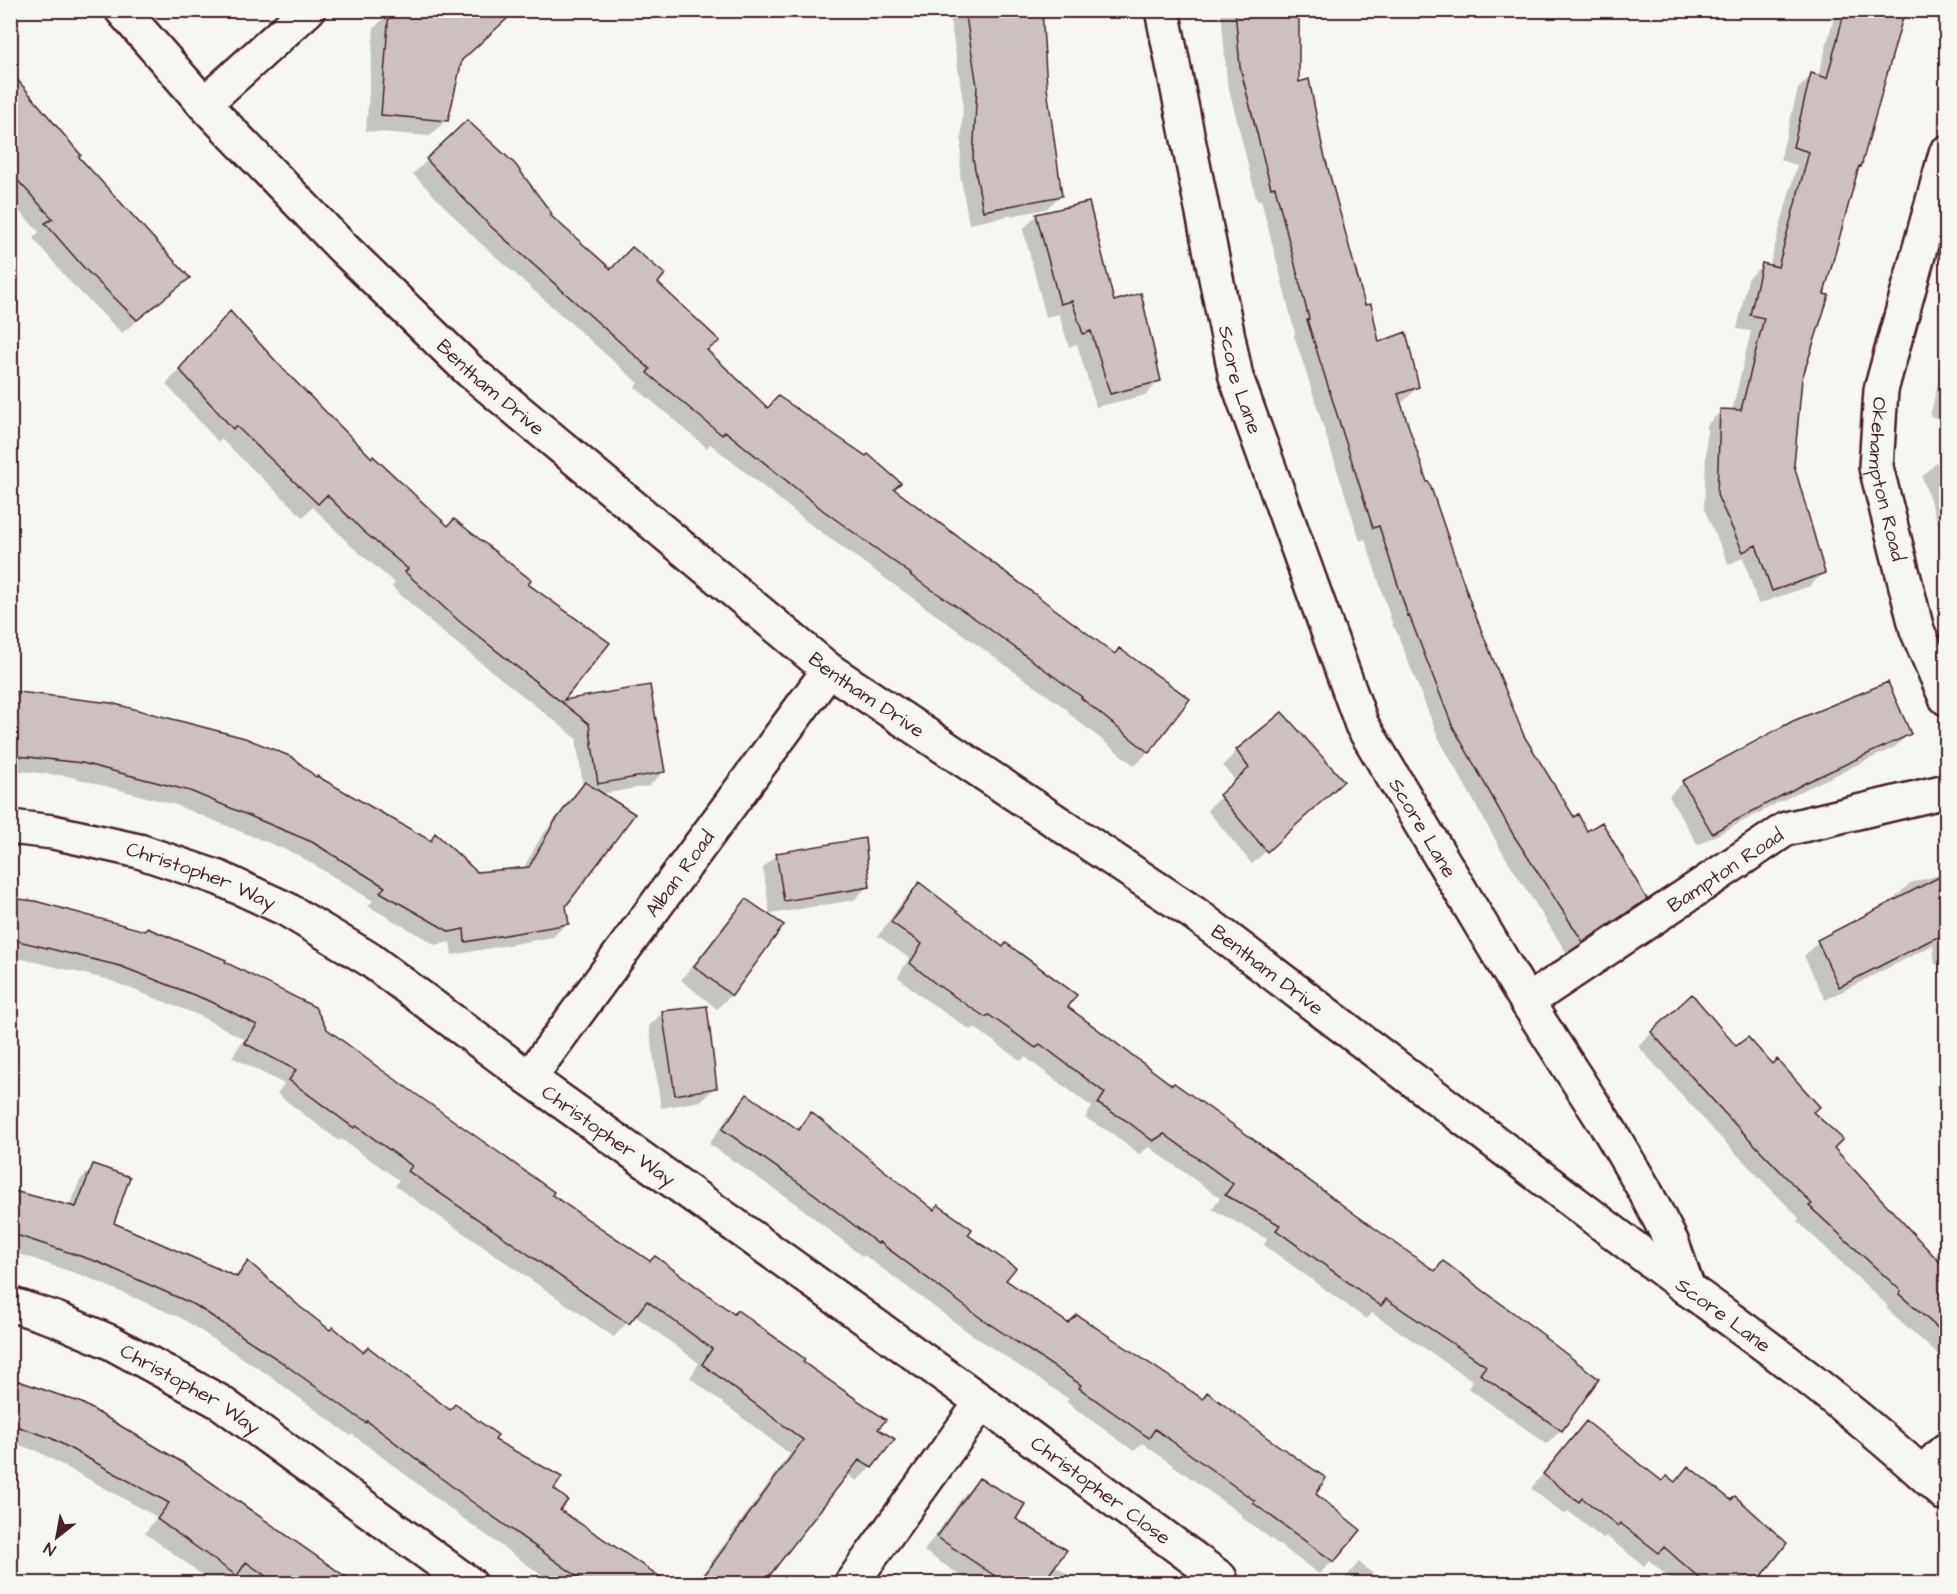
<svg xmlns="http://www.w3.org/2000/svg" width="1957" height="1594" viewBox="0 0 1957 1594" font-family="'Architects Daughter',sans-serif">
  <style>
    .shadow { fill: #0003 }
    .building { fill: #ccc1c0; stroke: #4a1f2b; stroke-width: 1.5 }
    .lines { fill: none; stroke-linecap: round; stroke-linejoin: round }
    .minor-casing { stroke: #4a1f2b; stroke-width: 38 }
    .minor { stroke: #f6f6f2; stroke-width: 33 }
    .labels { text-anchor: middle; stroke-width: 4.5; stroke-linejoin: round; paint-order: stroke }
    .street-label { font-size: 20px; fill: #4a1f2b; stroke: #f6f6f2 }
  </style>
  <rect width="100%" height="100%" fill="#f6f6f2"/>
  <filter id="ink" filterUnits="userSpaceOnUse"><feTurbulence type="fractalNoise" baseFrequency=".0167" numOctaves="2"/><feDisplacementMap in="SourceGraphic" scale="12" xChannelSelector="R" yChannelSelector="G"/><feConvolveMatrix kernelMatrix="1 2 1 2 8 2 1 2 1" color-interpolation-filters="sRGB"/></filter>
  <g filter="url(#ink)">
    <path class="shadow" d="M 448,10 L 515,10 L 460,61 L 446,120 L 430,136 L 366,131 L 374,28 L 390,12 L 453,16 Z
      M 949,10 L 1040,10 L 1045,88 L 1060,196 L 1046,209 L 969,224 L 960,174 L 963,101 Z
      M 1221,10 L 1298,10 L 1298,84 L 1321,150 L 1364,307 L 1378,344 L 1418,387 L 1404,401 L 1399,402 L 1470,607 L 1523,736 L 1573,819 L 1646,899 L 1632,913 L 1568,955 L 1501,850 L 1439,739 L 1395,628 L 1394,629 L 1365,539 L 1360,541 L 1294,335 L 1295,333 L 1261,200 L 1257,201 L 1227,81 Z
      M 1836,10 L 1903,10 L 1857,168 L 1801,379 L 1792,465 L 1824,572 L 1810,586 L 1758,604 L 1743,557 L 1729,565 L 1704,509 L 1707,425 L 1721,411 L 1732,411 L 1751,331 L 1737,329 L 1748,279 L 1762,265 L 1769,267 L 1797,165 L 1780,160 L 1798,89 L 1812,75 L 1818,77 Z
      M 10,64 L 17,72 L 13,76 L 77,157 L 188,278 L 175,291 L 122,333 L 71,283 L 33,238 L 39,232 L 10,201 Z
      M 467,122 L 548,216 L 610,271 L 656,283 L 718,341 L 707,352 L 767,410 L 893,490 L 1148,752 L 1135,766 L 1068,713 L 1069,711 L 810,524 L 710,444 L 707,448 L 635,387 L 638,383 L 475,238 L 413,174 Z
      M 1037,215 L 1113,303 L 1159,381 L 1146,395 L 1096,407 L 1077,344 L 1069,347 L 1059,314 L 1046,317 L 1023,229 Z
      M 216,327 L 283,372 L 372,460 L 448,527 L 608,644 L 560,702 L 649,687 L 663,772 L 649,786 L 601,794 L 564,906 L 567,923 L 553,937 L 452,955 L 450,942 L 436,945 L 368,906 L 373,901 L 298,855 L 176,805 L 68,776 L 10,770 L 10,692 L 316,779 L 429,841 L 435,835 L 477,873 L 523,869 L 541,837 L 571,798 L 583,786 L 576,738 L 446,635 L 392,587 L 395,583 L 350,545 L 313,507 L 303,517 L 221,439 L 218,442 L 166,384 Z
      M 1946,349 L 1946,421 L 1930,416 Z
      M 1946,459 L 1946,546 L 1922,477 L 1936,463 Z
      M 1909,734 L 1895,747 L 1791,796 L 1698,845 L 1669,796 L 1683,782 Z
      M 1237,751 L 1328,794 L 1252,864 L 1207,810 L 1236,782 L 1223,765 Z
      M 777,854 L 868,886 L 854,900 L 770,914 L 763,868 Z
      M 1946,873 L 1946,961 L 1935,965 L 1933,945 L 1825,1000 L 1804,956 L 1818,942 L 1897,901 L 1896,897 L 1910,883 Z
      M 919,884 L 1066,1007 L 1172,1087 L 1433,1272 L 1443,1263 L 1561,1430 L 1547,1444 L 1468,1388 L 1473,1381 L 1372,1313 L 1366,1319 L 1264,1245 L 1267,1239 L 1212,1209 L 1220,1198 L 1149,1147 L 1139,1154 L 1113,1134 L 1085,1118 L 1092,1107 L 1025,1057 L 1021,1061 L 975,1028 L 970,1030 L 922,997 L 898,977 L 909,958 L 878,936 L 905,898 Z
      M 10,900 L 224,963 L 326,1030 L 550,1195 L 801,1362 L 876,1430 L 871,1467 L 857,1481 L 846,1474 L 761,1584 L 695,1584 L 790,1454 L 690,1378 L 699,1363 L 634,1315 L 614,1337 L 395,1186 L 399,1180 L 341,1139 L 339,1141 L 277,1094 L 284,1084 L 232,1057 L 244,1039 L 198,1015 L 106,979 L 10,956 Z
      M 746,901 L 781,925 L 730,996 L 717,1009 L 681,980 L 732,915 Z
      M 662,1013 L 715,1087 L 701,1101 L 661,1108 L 649,1026 Z
      M 1652,1033 L 1736,1048 L 1812,1113 L 1832,1148 L 1933,1258 L 1946,1244 L 1946,1362 L 1886,1308 L 1888,1306 L 1797,1221 L 1799,1218 L 1716,1133 L 1638,1046 Z
      M 747,1096 L 796,1130 L 812,1114 L 934,1211 L 966,1235 L 1003,1280 L 1068,1325 L 1202,1400 L 1207,1394 L 1314,1495 L 1333,1561 L 1319,1574 L 1241,1517 L 1242,1515 L 1142,1443 L 1134,1451 L 1066,1402 L 1069,1399 L 968,1332 L 864,1255 L 863,1257 L 799,1206 L 709,1144 L 733,1110 Z
      M 94,1166 L 112,1224 L 234,1277 L 248,1263 L 298,1307 L 330,1332 L 493,1440 L 552,1489 L 558,1511 L 668,1584 L 554,1584 L 457,1514 L 352,1434 L 351,1436 L 267,1374 L 181,1318 L 84,1276 L 10,1251 L 10,1189 L 13,1189 L 13,1192 L 69,1207 L 80,1180 Z
      M 10,1379 L 353,1584 L 243,1584 L 234,1577 L 227,1584 L 215,1584 L 145,1533 L 157,1517 L 37,1451 L 10,1442 Z
      M 1587,1423 L 1662,1482 L 1674,1483 L 1688,1468 L 1754,1584 L 1676,1584 L 1649,1560 L 1644,1566 L 1606,1536 L 1603,1539 L 1568,1511 L 1564,1515 L 1531,1488 Z
      M 979,1480 L 1054,1565 L 1083,1584 L 973,1584 L 924,1551 L 965,1494 Z
      M 1359,1562 L 1385,1584 L 1340,1584 Z"/>
    <path class="building" d="M 389,10 L 508,18 L 462,60 L 448,121 L 381,115 Z
      M 965,10 L 1042,10 L 1047,88 L 1062,196 L 983,211 L 973,159 L 977,86 Z
      M 1235,10 L 1299,10 L 1299,82 L 1309,79 L 1323,150 L 1365,305 L 1371,304 L 1379,342 L 1406,332 L 1419,387 L 1398,394 L 1427,482 L 1429,482 L 1472,607 L 1524,736 L 1574,817 L 1578,814 L 1587,831 L 1602,822 L 1647,899 L 1583,942 L 1514,836 L 1452,725 L 1409,615 L 1408,616 L 1379,526 L 1373,528 L 1307,320 L 1309,319 L 1275,187 L 1271,188 L 1240,67 Z
      M 1845,10 L 1905,10 L 1861,167 L 1859,166 L 1824,294 L 1829,295 L 1802,379 L 1794,465 L 1825,573 L 1772,591 L 1756,545 L 1743,552 L 1717,495 L 1720,409 L 1741,410 L 1764,318 L 1750,315 L 1762,263 L 1778,267 L 1809,152 L 1793,147 L 1811,73 L 1827,78 Z
      M 10,71 L 81,155 L 79,157 L 190,278 L 137,320 L 85,269 L 45,223 L 53,219 L 10,172 Z
      M 467,120 L 515,164 L 552,214 L 550,215 L 611,269 L 632,247 L 665,274 L 658,283 L 720,341 L 707,350 L 768,408 L 778,396 L 866,456 L 868,454 L 901,483 L 894,489 L 1115,654 L 1119,648 L 1190,699 L 1149,753 L 1081,698 L 1082,697 L 980,622 L 910,575 L 911,574 L 824,511 L 725,431 L 722,435 L 647,373 L 650,369 L 488,224 L 426,159 Z
      M 1089,202 L 1114,301 L 1141,293 L 1161,381 L 1110,394 L 1091,331 L 1083,334 L 1072,301 L 1060,304 L 1036,214 Z
      M 230,311 L 284,370 L 372,458 L 373,456 L 448,526 L 454,519 L 531,580 L 528,584 L 610,643 L 564,700 L 650,685 L 665,772 L 598,784 L 589,724 L 459,621 L 405,572 L 408,569 L 363,531 L 327,495 L 318,504 L 236,426 L 233,429 L 179,369 Z
      M 1888,682 L 1911,734 L 1807,782 L 1712,833 L 1682,781 L 1793,721 Z
      M 10,691 L 111,703 L 245,738 L 292,757 L 316,777 L 317,776 L 431,841 L 435,833 L 477,872 L 529,867 L 555,821 L 585,782 L 635,814 L 566,906 L 569,924 L 465,942 L 464,929 L 450,932 L 380,892 L 385,887 L 312,842 L 190,791 L 82,763 L 10,755 Z
      M 1282,712 L 1344,781 L 1267,852 L 1219,795 L 1249,768 L 1236,750 Z
      M 865,838 L 870,887 L 784,901 L 776,853 Z
      M 1947,873 L 1947,935 L 1933,939 L 1839,987 L 1817,940 Z
      M 919,882 L 1003,947 L 1006,943 L 1077,995 L 1068,1007 L 1172,1085 L 1174,1083 L 1246,1134 L 1356,1215 L 1435,1271 L 1443,1261 L 1545,1336 L 1544,1337 L 1599,1379 L 1562,1431 L 1480,1374 L 1486,1366 L 1386,1299 L 1381,1306 L 1276,1230 L 1280,1225 L 1225,1195 L 1233,1184 L 1164,1134 L 1153,1141 L 1127,1121 L 1098,1104 L 1105,1093 L 1040,1044 L 1036,1048 L 989,1015 L 985,1017 L 936,984 L 910,963 L 922,944 L 891,922 Z
      M 10,898 L 35,901 L 145,931 L 147,928 L 226,960 L 225,962 L 315,1007 L 327,1029 L 379,1068 L 501,1154 L 554,1192 L 552,1195 L 650,1261 L 655,1256 L 734,1314 L 737,1310 L 805,1359 L 803,1362 L 886,1420 L 878,1429 L 895,1439 L 872,1468 L 859,1460 L 763,1584 L 698,1584 L 803,1440 L 702,1364 L 712,1349 L 647,1301 L 629,1324 L 408,1171 L 412,1166 L 356,1126 L 354,1128 L 289,1080 L 296,1070 L 244,1043 L 257,1025 L 212,1002 L 120,966 L 10,939 Z
      M 746,899 L 784,925 L 732,996 L 694,966 Z
      M 1692,994 L 1736,1046 L 1748,1037 L 1772,1064 L 1777,1059 L 1820,1107 L 1813,1112 L 1843,1139 L 1834,1148 L 1947,1270 L 1947,1336 L 1899,1294 L 1901,1291 L 1809,1206 L 1812,1204 L 1730,1119 L 1651,1032 Z
      M 707,1006 L 717,1088 L 675,1095 L 662,1011 Z
      M 747,1094 L 799,1130 L 811,1112 L 934,1210 L 938,1205 L 972,1229 L 968,1235 L 1016,1268 L 1006,1280 L 1068,1323 L 1077,1315 L 1203,1399 L 1207,1392 L 1269,1439 L 1326,1478 L 1316,1494 L 1361,1530 L 1334,1562 L 1253,1503 L 1255,1501 L 1155,1429 L 1149,1438 L 1079,1388 L 1081,1385 L 982,1319 L 879,1242 L 878,1244 L 813,1193 L 722,1129 Z
      M 93,1164 L 130,1177 L 114,1223 L 237,1277 L 248,1261 L 299,1306 L 330,1330 L 333,1327 L 363,1352 L 368,1347 L 450,1410 L 455,1404 L 498,1435 L 495,1440 L 562,1477 L 554,1489 L 568,1500 L 560,1510 L 671,1584 L 588,1584 L 471,1501 L 367,1421 L 366,1423 L 280,1361 L 195,1305 L 98,1262 L 10,1233 L 10,1190 L 76,1207 Z
      M 10,1378 L 82,1403 L 185,1464 L 356,1584 L 277,1584 L 246,1562 L 237,1576 L 157,1519 L 169,1503 L 51,1438 L 10,1424 Z
      M 1586,1421 L 1662,1481 L 1667,1476 L 1675,1482 L 1688,1466 L 1731,1500 L 1735,1496 L 1787,1543 L 1756,1584 L 1706,1584 L 1664,1547 L 1659,1553 L 1620,1523 L 1618,1526 L 1582,1498 L 1579,1502 L 1543,1474 Z
      M 979,1478 L 1025,1504 L 1016,1519 L 1067,1550 L 1042,1584 L 1007,1584 L 937,1537 Z"/>
    <g class="lines">
      <defs>
        <g id="minor">
          <path id="s1" d="M 122,10 L 204,104 L 342,247 L 470,371 L 829,670 L 1195,914 L 1688,1289 C 1779,1353 1865,1420 1946,1495"/>
          <path id="s2" d="M 1162,10 L 1236,377 L 1362,725 L 1527,1002 L 1610,1131 L 1644,1189 L 1672,1243 L 1688,1289"/>
          <path d="M 204,104 L 308,10"/>
          <path id="s3" d="M 1946,153 L 1881,390 L 1876,467 L 1917,630 L 1946,698"/>
          <path id="s4" d="M 10,827 L 53,832 L 139,851 L 219,878 L 286,909 L 369,959 L 529,1078 L 982,1402 L 851,1584"/>
          <path id="s5" d="M 1527,1002 L 1786,829 L 1946,791"/>
          <path id="s6" d="M 529,1078 L 829,670"/>
          <path id="s7" d="M 10,1304 L 56,1319 L 110,1342 L 220,1402 L 470,1584"/>
          <path id="s8" d="M 982,1402 L 1220,1578"/>
          <path d="M 1922,1473 L 1946,1450"/>
        </g>
      </defs>
      <use href="#minor" class="minor-casing"/>
      <use href="#minor" class="minor"/>
    </g>
  </g>
  <g class="labels">
    <g class="street-label">
      <text dy="7" stroke="none"><textPath href="#s2" startOffset="378">Score Lane</textPath></text>
      <text dy="7" stroke="none"><textPath href="#s1" startOffset="528">Bentham Drive</textPath></text>
      <text dy="7" stroke="none"><textPath href="#s3" startOffset="336">Okehampton Road</textPath></text>
      <text dy="7" stroke="none"><textPath href="#s1" startOffset="1014">Bentham Drive</textPath></text>
      <text dy="7" stroke="none"><textPath href="#s2" startOffset="864">Score Lane</textPath></text>
      <text dy="7" stroke="none"><textPath href="#s5" startOffset="238">Bampton Road</textPath></text>
      <text dy="7" stroke="none"><textPath href="#s6" startOffset="254">Alban Road</textPath></text>
      <text dy="7" stroke="none"><textPath href="#s4" startOffset="198">Christopher Way</textPath></text>
      <text dy="7" stroke="none"><textPath href="#s1" startOffset="1500">Bentham Drive</textPath></text>
      <text dy="7" stroke="none"><textPath href="#s4" startOffset="684">Christopher Way</textPath></text>
      <text dy="7" stroke="none"><textPath href="#s1" startOffset="2072">Score Lane</textPath></text>
      <text dy="7" stroke="none"><textPath href="#s7" startOffset="200">Christopher Way</textPath></text>
      <text dy="7" stroke="none"><textPath href="#s8" startOffset="148">Christopher Close</textPath></text>
    </g>
  </g>
  <rect width="1957" height="1594" fill="none" stroke="#f6f6f2" stroke-width="36"/>
  <rect x="18" y="18" width="1921" height="1558" fill="none" stroke="#4a1f2b" stroke-width="2" filter="url(#ink)"/>
  <g transform="translate(57 1537) rotate(211)" stroke="#f6f6f2" stroke-width="4.5" paint-order="stroke">
  <path d="M0-4.5L10 22L0 15L-10 22Z" fill="#4a1f2b"/>
  <text y="-9" font-size="16" font-weight="bold" text-anchor="middle" fill="#4a1f2b">N</text>
  </g>
</svg>
